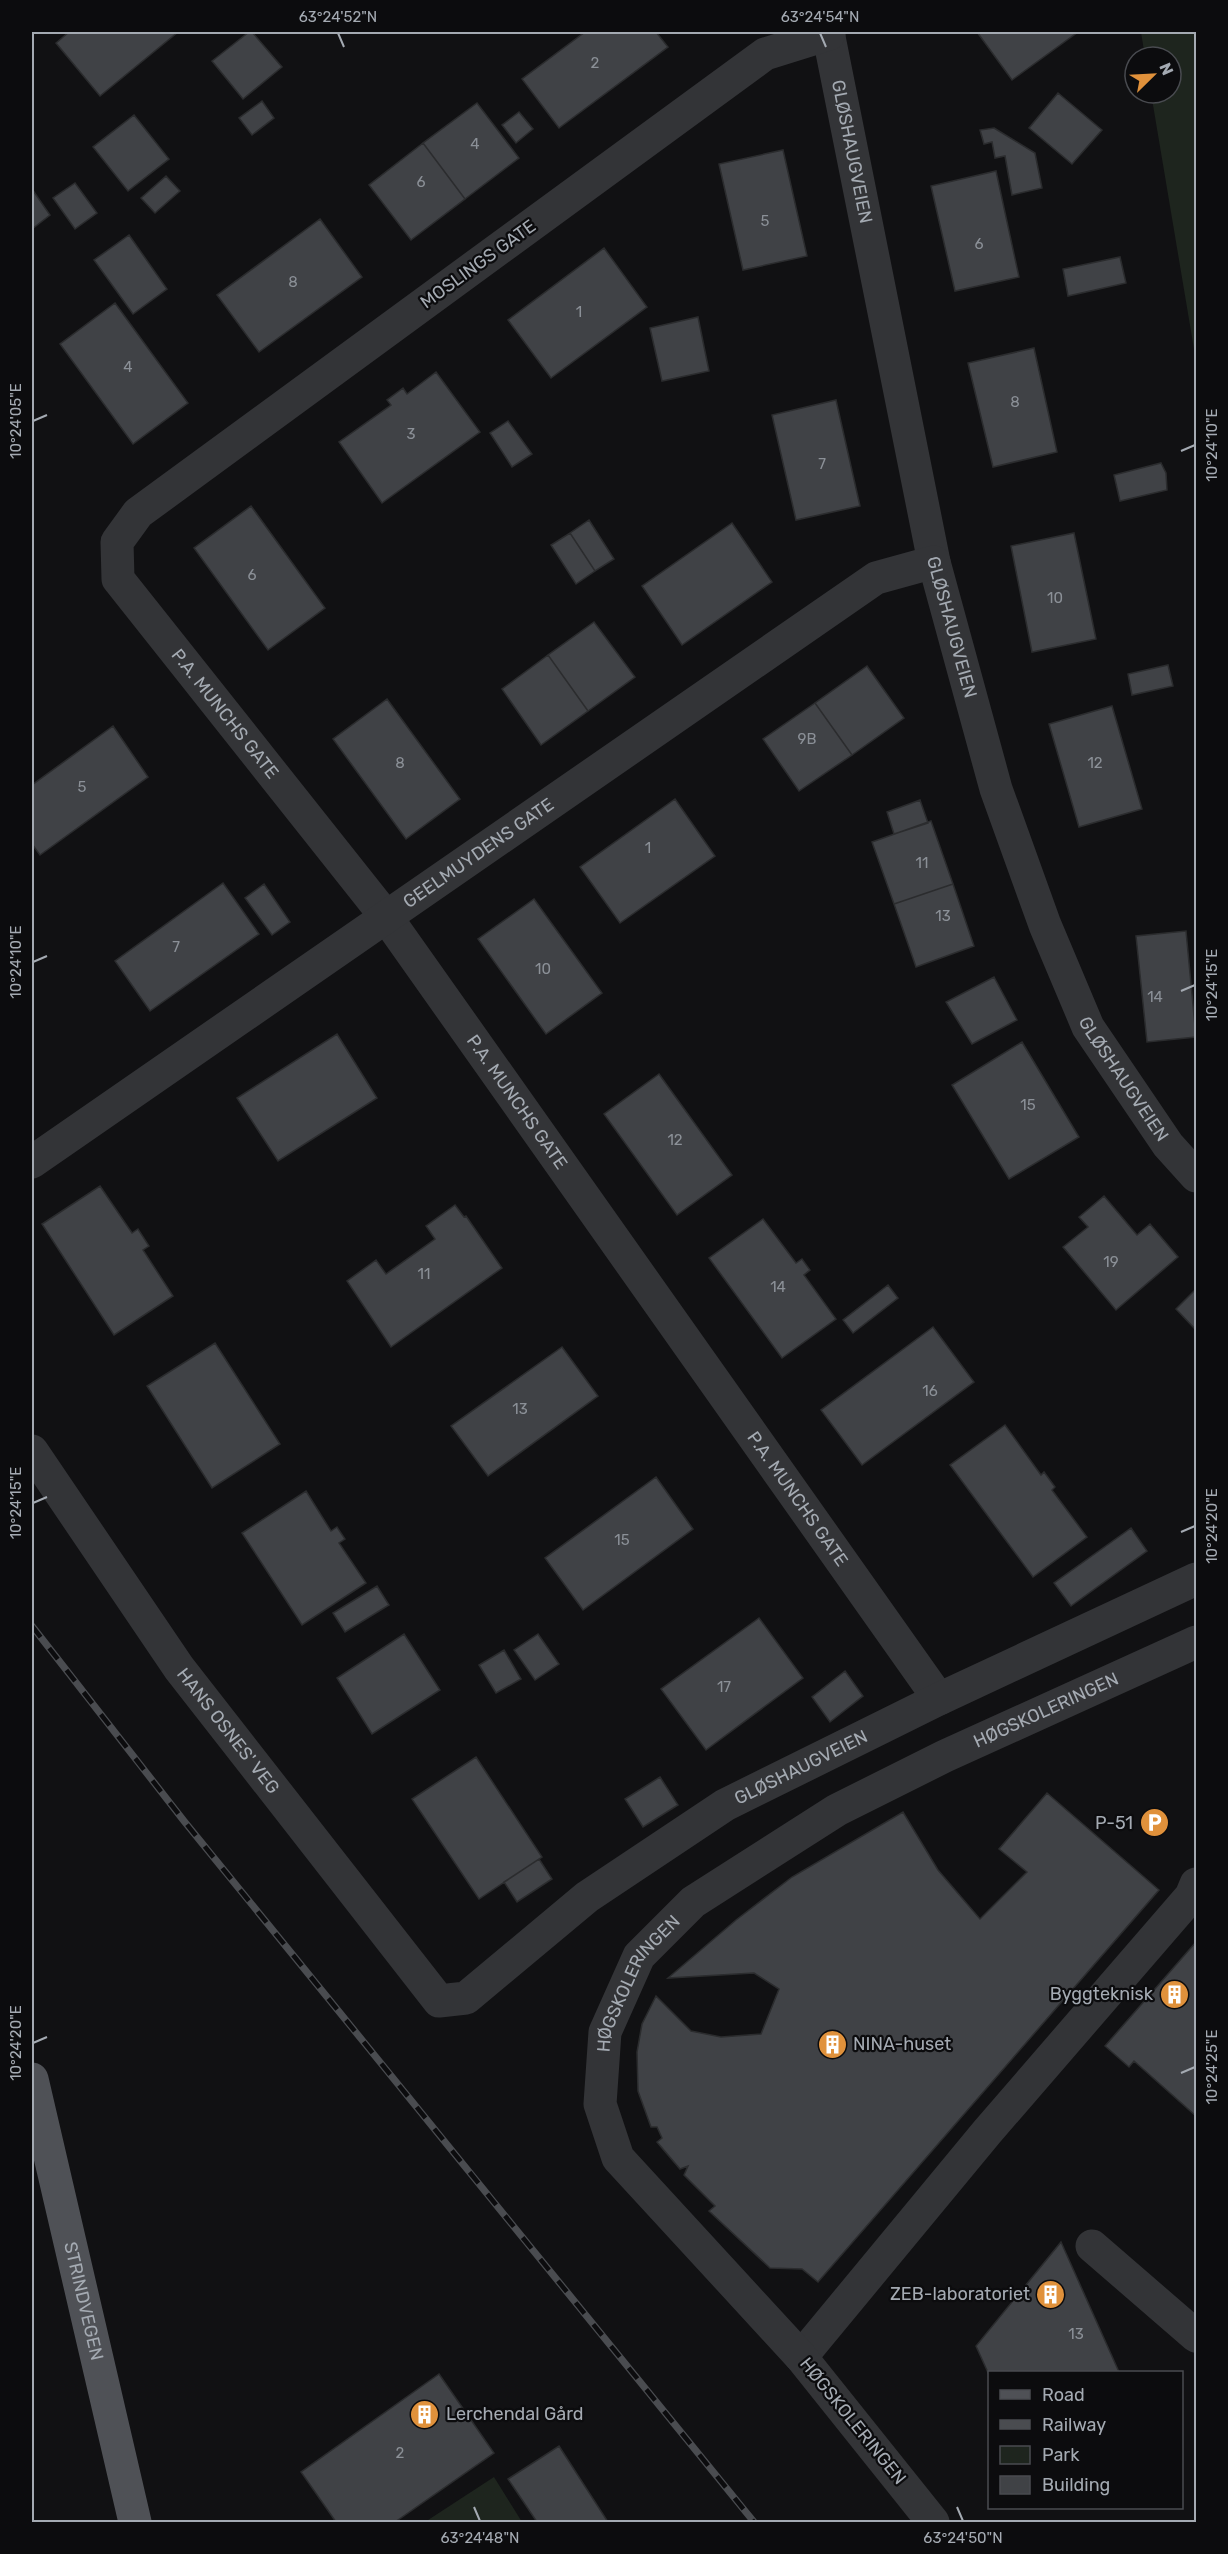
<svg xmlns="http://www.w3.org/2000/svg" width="1228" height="2554" viewBox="0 0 1228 2554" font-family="Rubik,sans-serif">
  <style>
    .green { fill: #1e251e }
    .building { fill: #404246; stroke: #2b2c2e; stroke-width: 1.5 }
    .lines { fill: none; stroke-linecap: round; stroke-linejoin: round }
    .minor { stroke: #333437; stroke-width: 33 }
    .major { stroke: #4f5156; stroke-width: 33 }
    .rail-casing { stroke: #4a4c50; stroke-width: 7 }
    .rail { stroke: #0c0c0e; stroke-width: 4.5; stroke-dasharray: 14; stroke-linecap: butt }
    .ticks { fill: none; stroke: #a4aab2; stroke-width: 2 }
    .labels { text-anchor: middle; stroke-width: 4.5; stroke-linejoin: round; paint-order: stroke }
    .number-label { font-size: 15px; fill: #8b9097 }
    .street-label { font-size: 18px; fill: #a4aab2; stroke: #0c0c0e }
    .poi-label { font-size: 18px; fill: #a4aab2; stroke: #0c0c0e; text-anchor: end }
    .neatline { fill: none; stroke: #a4aab2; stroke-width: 2 }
    .ticks-label { font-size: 15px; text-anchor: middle; fill: #a4aab2 }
  </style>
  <rect width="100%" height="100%" fill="#111113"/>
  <path class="green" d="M 1141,32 L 1196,32 L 1196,361 L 1151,93 L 1171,93 L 1171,57 L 1145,57 Z
    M 494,2477 L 522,2522 L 425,2522 Z"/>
  <path class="building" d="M 69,32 L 178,32 L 100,96 L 56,43 Z
    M 249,32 L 252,32 L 282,67 L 243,99 L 212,61 Z
    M 585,32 L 656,32 L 668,47 L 559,128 L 522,79 Z
    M 977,32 L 1078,32 L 1012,80 Z
    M 1058,93 L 1102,130 L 1072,164 L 1029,128 Z
    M 262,101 L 274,118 L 252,135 L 239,118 Z
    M 477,103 L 519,158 L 465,199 L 423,143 Z
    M 519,112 L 533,129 L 516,143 L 502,125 Z
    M 134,115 L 169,159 L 128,191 L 93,147 Z
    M 994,128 L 1035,153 L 1042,188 L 1012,195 L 1005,156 L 995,158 L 992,142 L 984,144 L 980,130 Z
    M 423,143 L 465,199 L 411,240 L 369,185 Z
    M 783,150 L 807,256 L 743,270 L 719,164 Z
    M 996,171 L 1019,277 L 955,291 L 931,186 Z
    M 166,176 L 180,191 L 155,213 L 141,198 Z
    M 75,183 L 97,213 L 75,229 L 53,198 Z
    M 32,189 L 50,215 L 32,229 Z
    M 320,219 L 362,277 L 259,352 L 217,295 Z
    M 129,235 L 167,289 L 133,314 L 94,260 Z
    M 604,248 L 647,307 L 551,378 L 508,320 Z
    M 1120,257 L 1126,283 L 1068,296 L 1063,269 Z
    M 115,303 L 188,403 L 133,444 L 60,344 Z
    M 698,317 L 709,371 L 662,381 L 650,328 Z
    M 1034,348 L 1057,452 L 993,467 L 968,363 Z
    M 436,372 L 480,432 L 382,503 L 339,442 L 391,405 L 387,400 L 403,388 L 407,394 Z
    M 836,400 L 860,506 L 796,520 L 772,415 Z
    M 508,421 L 532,454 L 512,467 L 490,433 Z
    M 1161,463 L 1166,473 L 1167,490 L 1120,501 L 1114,475 Z
    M 251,506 L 325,608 L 268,650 L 194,548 Z
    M 589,520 L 614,559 L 595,571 L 570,533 Z
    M 732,523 L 772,582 L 682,645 L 642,586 Z
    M 570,533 L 595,571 L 576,584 L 551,545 Z
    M 1074,533 L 1096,639 L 1032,652 L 1011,546 Z
    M 594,622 L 635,677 L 588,711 L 548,655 Z
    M 548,655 L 588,711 L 541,745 L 502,689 Z
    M 1168,665 L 1173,686 L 1132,695 L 1128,674 Z
    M 867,666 L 904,718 L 852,755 L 815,703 Z
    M 387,699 L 460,799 L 406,839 L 333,739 Z
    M 815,703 L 852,755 L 799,791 L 763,739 Z
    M 1112,706 L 1142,809 L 1079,827 L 1049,724 Z
    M 113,726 L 148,777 L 40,855 L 32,844 L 32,785 Z
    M 675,799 L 715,856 L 620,923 L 580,867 Z
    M 920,800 L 928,823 L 894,834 L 887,812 Z
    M 931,821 L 953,884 L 894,904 L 872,842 Z
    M 223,883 L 259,934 L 150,1011 L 115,961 Z
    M 264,884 L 290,922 L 272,935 L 245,898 Z
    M 953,884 L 974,946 L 916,967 L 894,904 Z
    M 534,899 L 602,993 L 546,1034 L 478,939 Z
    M 1186,931 L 1196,1037 L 1147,1042 L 1136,936 Z
    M 994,977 L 1017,1020 L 972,1044 L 946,1002 Z
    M 337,1034 L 377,1098 L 278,1161 L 237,1098 Z
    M 1022,1042 L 1079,1137 L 1009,1179 L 952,1085 Z
    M 659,1074 L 732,1175 L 677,1215 L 604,1114 Z
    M 100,1186 L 132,1233 L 138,1229 L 149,1246 L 143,1250 L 173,1296 L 114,1335 L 42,1224 Z
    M 1104,1196 L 1137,1235 L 1150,1224 L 1178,1257 L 1116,1310 L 1063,1247 L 1088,1227 L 1079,1217 Z
    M 455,1205 L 464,1217 L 466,1216 L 502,1268 L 391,1347 L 347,1281 L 376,1260 L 386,1274 L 435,1239 L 426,1226 Z
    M 763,1219 L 796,1263 L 802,1259 L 810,1270 L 804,1275 L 836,1319 L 782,1358 L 709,1258 Z
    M 888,1285 L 898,1298 L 853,1333 L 843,1320 Z
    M 1196,1289 L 1196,1330 L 1176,1309 Z
    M 933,1327 L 974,1382 L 862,1465 L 821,1410 Z
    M 215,1343 L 280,1444 L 212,1488 L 147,1386 Z
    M 562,1347 L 598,1396 L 488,1476 L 451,1426 Z
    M 1005,1425 L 1041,1475 L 1044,1472 L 1055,1487 L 1052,1490 L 1087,1537 L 1033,1577 L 950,1465 Z
    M 656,1477 L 693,1529 L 583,1610 L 545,1558 Z
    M 306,1491 L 331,1531 L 337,1527 L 345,1539 L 339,1543 L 366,1583 L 302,1625 L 242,1533 Z
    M 1131,1528 L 1147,1551 L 1071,1606 L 1054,1583 Z
    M 377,1586 L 389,1605 L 345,1632 L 333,1613 Z
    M 759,1618 L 803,1678 L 706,1750 L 661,1689 Z
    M 404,1634 L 440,1690 L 372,1734 L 337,1678 Z
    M 538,1634 L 559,1664 L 535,1680 L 514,1650 Z
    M 504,1650 L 521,1679 L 496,1693 L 479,1665 Z
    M 845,1671 L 863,1696 L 830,1722 L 812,1697 Z
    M 476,1757 L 542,1857 L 479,1899 L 412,1799 Z
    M 660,1777 L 678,1805 L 643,1827 L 625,1799 Z
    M 1047,1793 L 1159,1890 L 818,2282 L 802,2269 L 770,2268 L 709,2211 L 715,2206 L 684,2175 L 688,2166 L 680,2169 L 657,2142 L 662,2138 L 657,2127 L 651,2127 L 638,2091 L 637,2052 L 642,2024 L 656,1996 L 691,2031 L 721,2037 L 761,2034 L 779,1989 L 754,1973 L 668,1978 L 736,1920 L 792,1877 L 903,1812 L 938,1870 L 980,1919 L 1027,1872 L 999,1849 Z
    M 539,1859 L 552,1879 L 517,1902 L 504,1882 Z
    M 1196,1942 L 1196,2116 L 1134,2061 L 1129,2067 L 1105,2046 Z
    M 1061,2242 L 1119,2372 L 990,2372 L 990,2377 L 976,2346 Z
    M 439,2374 L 494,2453 L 395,2522 L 336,2522 L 301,2472 Z
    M 559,2446 L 608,2522 L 537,2522 L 508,2479 Z"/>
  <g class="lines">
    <g class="minor">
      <path id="s1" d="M 828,32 L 934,562 L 996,789 L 1045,925 L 1088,1027 L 1168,1145 L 1196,1176"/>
      <path id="s2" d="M 829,34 L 765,54 L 138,513 L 117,542 L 118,579 L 387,918 L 939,1699"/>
      <path id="s3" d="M 32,1162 L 876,578 L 934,562"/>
      <path id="s4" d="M 32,1451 L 179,1668 L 439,2001 L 466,1998 L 587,1897 L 725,1805 L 939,1699 L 1196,1579"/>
      <path d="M 1092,2246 L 1196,2336"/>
      <path d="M 801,2357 L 987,2132 L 1191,1896 L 1196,1884"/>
      <path id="s5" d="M 933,2522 L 801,2357 L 618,2158 L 600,2104 L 605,2032 L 639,1956 L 693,1902 L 837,1810 L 945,1756 L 1196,1642"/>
    </g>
    <path class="major" id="s6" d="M 32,2079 L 135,2522"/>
    <defs>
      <path id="rail" d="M 32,1626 L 184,1821 L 754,2522"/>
    </defs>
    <use href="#rail" class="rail-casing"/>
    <use href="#rail" class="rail"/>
  </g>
  <path class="ticks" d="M 338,33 L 344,47M 820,33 L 826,47M 33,421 L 47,415M 1181,451 L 1195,445M 33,962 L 47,956M 1181,991 L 1195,985M 33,1503 L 47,1497M 1181,1532 L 1195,1526M 33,2043 L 47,2037M 1181,2073 L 1195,2067M 474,2507 L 480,2521M 957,2507 L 963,2521"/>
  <defs>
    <symbol id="parking-disc" viewBox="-11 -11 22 22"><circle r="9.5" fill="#e0913b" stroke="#0c0c0e"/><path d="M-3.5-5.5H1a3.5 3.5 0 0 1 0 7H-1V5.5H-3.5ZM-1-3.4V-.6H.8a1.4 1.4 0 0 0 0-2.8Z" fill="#fff"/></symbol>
    <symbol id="building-disc" viewBox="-11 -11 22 22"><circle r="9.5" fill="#e0913b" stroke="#0c0c0e"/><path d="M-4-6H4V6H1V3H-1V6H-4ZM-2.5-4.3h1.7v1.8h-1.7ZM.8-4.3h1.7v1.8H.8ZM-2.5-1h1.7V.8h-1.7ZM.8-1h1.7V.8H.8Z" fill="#fff"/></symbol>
  </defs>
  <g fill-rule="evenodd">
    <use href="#parking-disc" x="1138" y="1806" width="33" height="33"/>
    <use href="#building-disc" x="1158" y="1978" width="33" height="33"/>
    <use href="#building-disc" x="816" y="2028" width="33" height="33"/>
    <use href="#building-disc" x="1034" y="2278" width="33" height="33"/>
    <use href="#building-disc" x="408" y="2398" width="33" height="33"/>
  </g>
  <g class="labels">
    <g class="number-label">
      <text x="595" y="68">2</text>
      <text x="475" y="149">4</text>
      <text x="421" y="187">6</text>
      <text x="765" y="226">5</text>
      <text x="979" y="249">6</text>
      <text x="293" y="287">8</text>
      <text x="579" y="317">1</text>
      <text x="128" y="372">4</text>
      <text x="1015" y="407">8</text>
      <text x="411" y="439">3</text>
      <text x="822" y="469">7</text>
      <text x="252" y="580">6</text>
      <text x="1055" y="603">10</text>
      <text x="807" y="744">9B</text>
      <text x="400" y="768">8</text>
      <text x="1095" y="768">12</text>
      <text x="82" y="792">5</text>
      <text x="648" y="853">1</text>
      <text x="922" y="868">11</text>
      <text x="943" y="921">13</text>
      <text x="176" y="952">7</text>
      <text x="543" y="974">10</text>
      <text x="1155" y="1002">14</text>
      <text x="1028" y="1110">15</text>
      <text x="675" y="1145">12</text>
      <text x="1111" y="1267">19</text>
      <text x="424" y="1279">11</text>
      <text x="778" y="1292">14</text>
      <text x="930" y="1396">16</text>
      <text x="520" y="1414">13</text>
      <text x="622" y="1545">15</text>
      <text x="724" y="1692">17</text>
      <text x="1076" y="2339">13</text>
      <text x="400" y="2458">2</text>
    </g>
    <g class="street-label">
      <text dy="6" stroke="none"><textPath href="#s1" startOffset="122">GLØSHAUGVEIEN</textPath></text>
      <text transform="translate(478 264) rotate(-36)" y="6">MOSLINGS GATE</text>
      <text dy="6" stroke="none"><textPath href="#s1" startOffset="608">GLØSHAUGVEIEN</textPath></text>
      <text dy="6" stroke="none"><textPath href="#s2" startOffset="1089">P.A. MUNCHS GATE</textPath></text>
      <text dy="6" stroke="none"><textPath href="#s3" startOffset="543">GEELMUYDENS GATE</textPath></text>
      <text dy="6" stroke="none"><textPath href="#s1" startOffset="1094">GLØSHAUGVEIEN</textPath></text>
      <text dy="6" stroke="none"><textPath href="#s2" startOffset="1575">P.A. MUNCHS GATE</textPath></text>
      <text dy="6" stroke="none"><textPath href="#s2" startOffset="2061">P.A. MUNCHS GATE</textPath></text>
      <text dy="6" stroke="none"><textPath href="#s5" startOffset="1173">HØGSKOLERINGEN</textPath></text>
      <text dy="6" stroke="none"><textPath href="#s4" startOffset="342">HANS OSNES' VEG</textPath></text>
      <text dy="6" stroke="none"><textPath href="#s4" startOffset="1120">GLØSHAUGVEIEN</textPath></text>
      <text dy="6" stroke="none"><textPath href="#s5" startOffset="669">HØGSKOLERINGEN</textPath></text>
      <text dy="6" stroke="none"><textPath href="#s6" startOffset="228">STRINDVEGEN</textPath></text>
      <text transform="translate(853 2421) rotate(51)" y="6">HØGSKOLERINGEN</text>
    </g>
    <g class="poi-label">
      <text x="1133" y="1829">P-51</text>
      <text x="1153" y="2000">Byggteknisk</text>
      <text x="853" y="2050" text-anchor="start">NINA-huset</text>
      <text x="1030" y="2300">ZEB-laboratoriet</text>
      <text x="446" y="2420" text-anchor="start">Lerchendal Gård</text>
    </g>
  </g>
  <rect width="1228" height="2554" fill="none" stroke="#0c0c0e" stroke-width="66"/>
  <rect x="988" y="2371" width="195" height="138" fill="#0c0c0e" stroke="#494b50" stroke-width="1.5"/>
  <rect x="1000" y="2390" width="30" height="9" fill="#4f5156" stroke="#494b50" stroke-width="1.5"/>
  <text x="1042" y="2401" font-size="18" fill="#a4aab2">Road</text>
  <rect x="1000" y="2420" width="30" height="9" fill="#4a4c50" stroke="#494b50" stroke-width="1.5"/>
  <text x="1042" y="2431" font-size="18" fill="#a4aab2">Railway</text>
  <rect x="1000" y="2446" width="30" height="18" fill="#1e251e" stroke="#494b50" stroke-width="1.5"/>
  <text x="1042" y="2461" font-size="18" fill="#a4aab2">Park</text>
  <rect x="1000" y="2476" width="30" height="18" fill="#404246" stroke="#494b50" stroke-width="1.5"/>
  <text x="1042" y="2491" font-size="18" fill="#a4aab2">Building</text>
  <g transform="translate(1153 75) rotate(66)"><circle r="28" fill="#0c0c0e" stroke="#494b50" stroke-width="1.5"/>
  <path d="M0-4.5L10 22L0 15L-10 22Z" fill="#e0913b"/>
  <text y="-9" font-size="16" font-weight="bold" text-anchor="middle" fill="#a4aab2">N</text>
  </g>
  <rect x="33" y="33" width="1162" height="2488" class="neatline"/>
  <g class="ticks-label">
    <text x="338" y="22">63°24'52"N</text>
    <text x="820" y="22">63°24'54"N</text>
    <text transform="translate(16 421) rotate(-90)" y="5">10°24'05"E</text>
    <text transform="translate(1212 445) rotate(-90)" y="5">10°24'10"E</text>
    <text transform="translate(16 962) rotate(-90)" y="5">10°24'10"E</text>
    <text transform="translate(1212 985) rotate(-90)" y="5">10°24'15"E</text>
    <text transform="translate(16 1503) rotate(-90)" y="5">10°24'15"E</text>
    <text transform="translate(1212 1526) rotate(-90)" y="5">10°24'20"E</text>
    <text transform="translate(16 2043) rotate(-90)" y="5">10°24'20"E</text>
    <text transform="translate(1212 2067) rotate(-90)" y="5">10°24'25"E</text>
    <text x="480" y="2543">63°24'48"N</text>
    <text x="963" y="2543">63°24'50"N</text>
  </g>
</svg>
